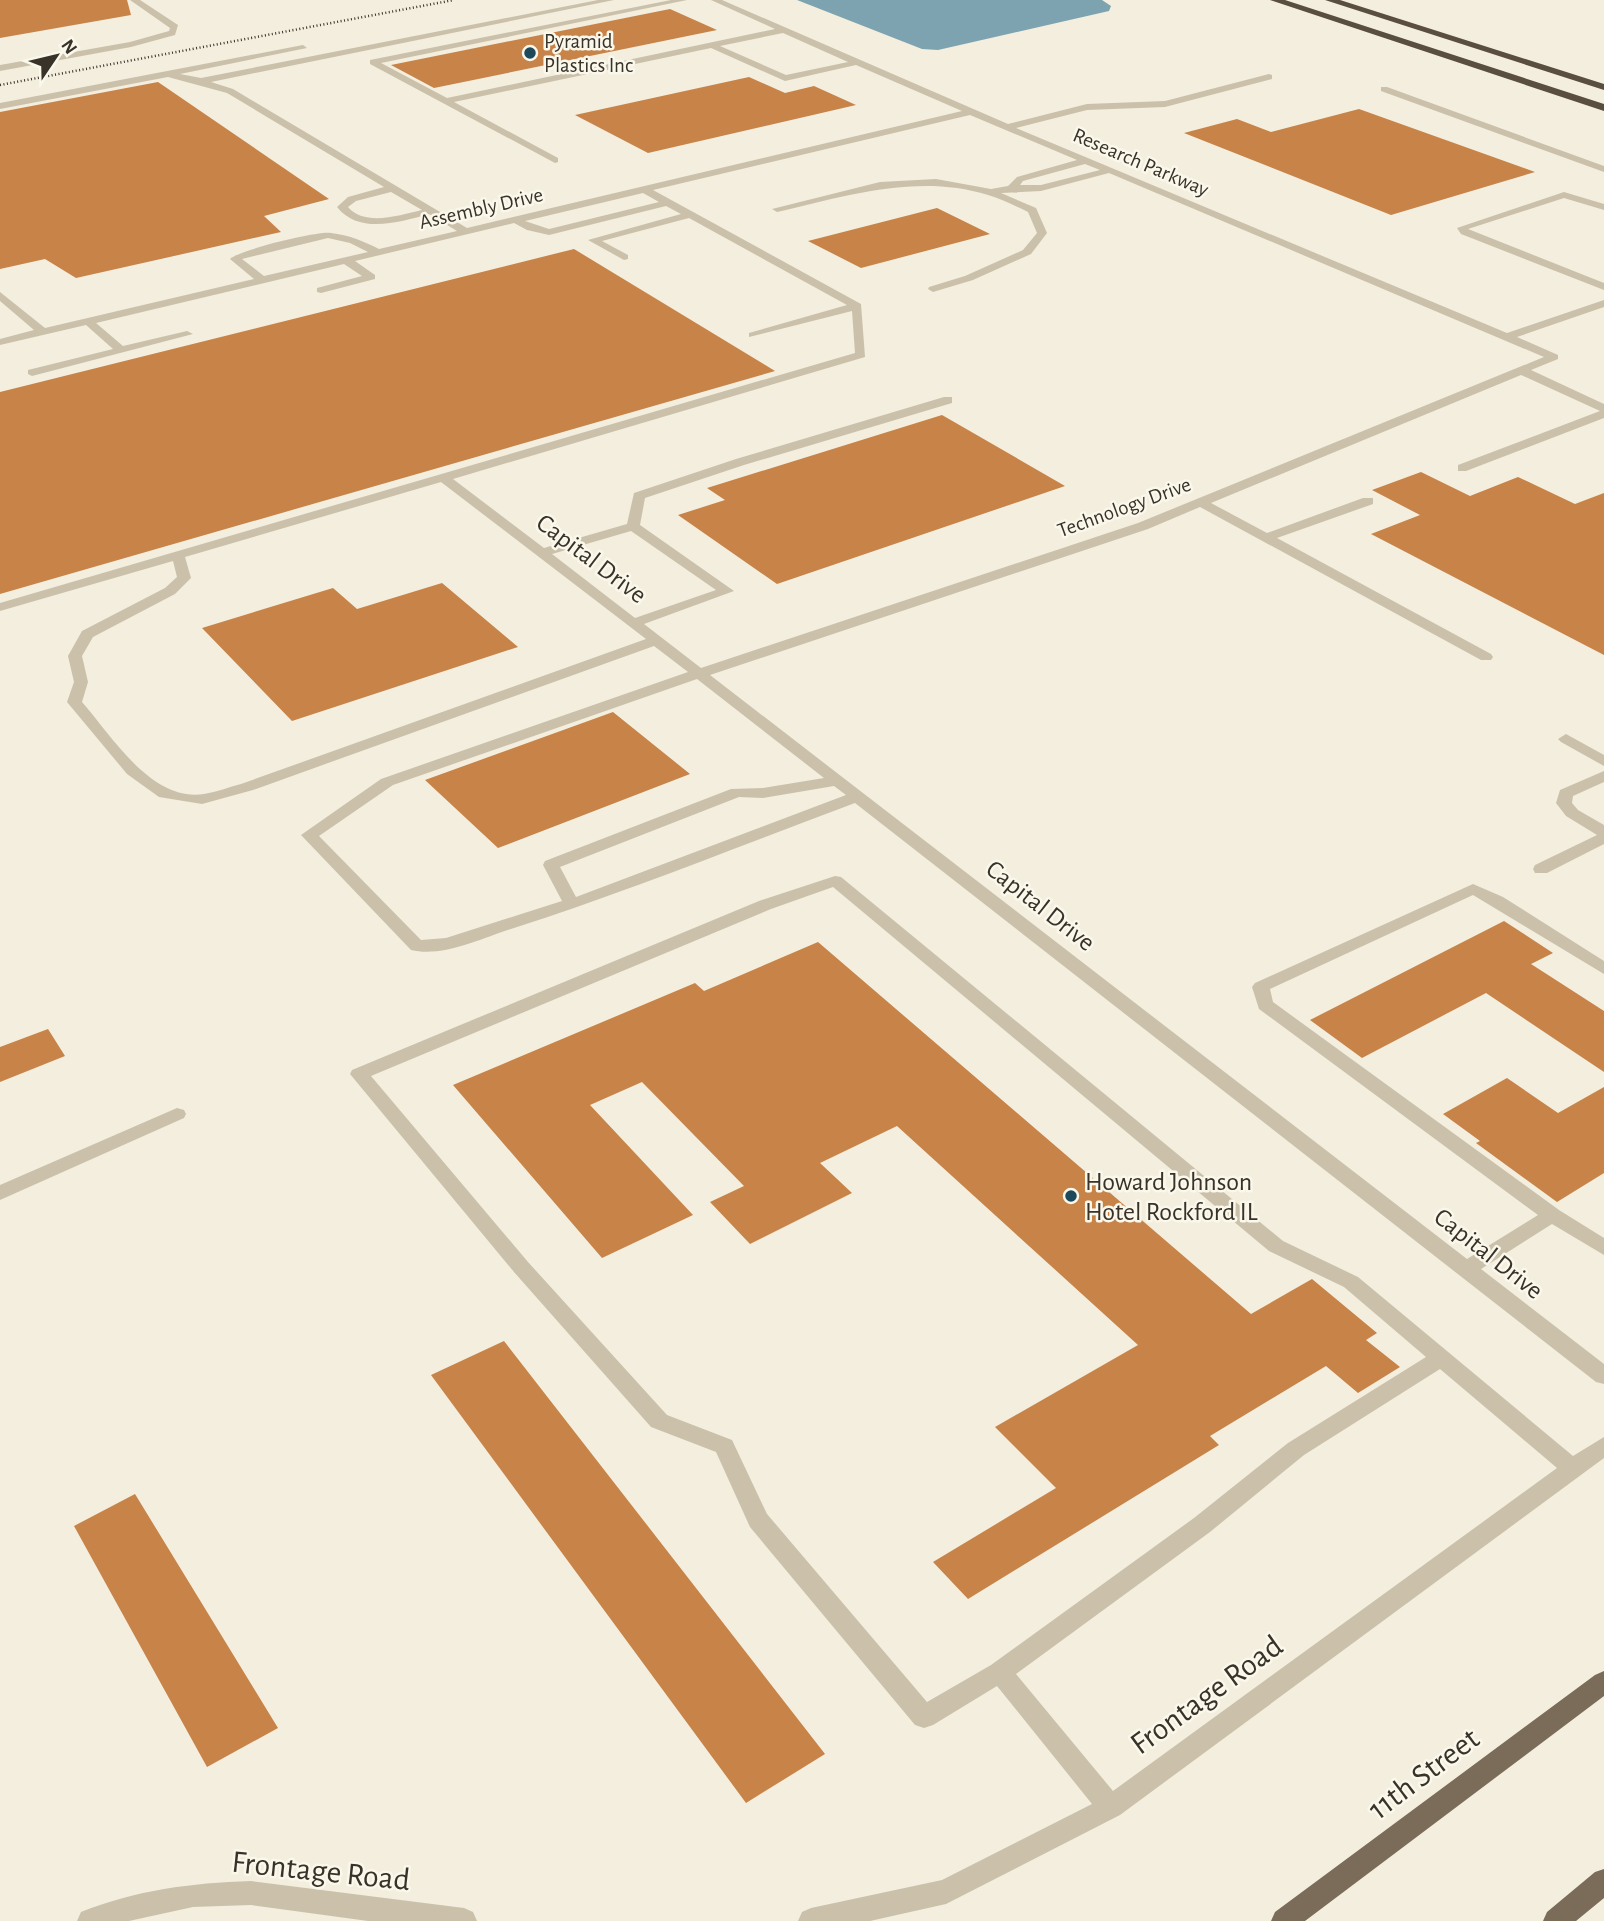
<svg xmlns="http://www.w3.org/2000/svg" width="1604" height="1921" viewBox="0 0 1604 1921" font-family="'Alegreya Sans',sans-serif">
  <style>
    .water { fill: #7da3b0 }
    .building { fill: #c78348 }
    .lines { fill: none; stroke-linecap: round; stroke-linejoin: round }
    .minor { fill: #cbc1aa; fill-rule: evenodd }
    .major { fill: #7b6c5a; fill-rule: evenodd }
    .highway { fill: #5a4e40; fill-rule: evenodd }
    .rail { stroke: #393229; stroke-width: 2.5; stroke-dasharray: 1 2.5; stroke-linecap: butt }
    .poi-dot { fill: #1e495b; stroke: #faf7eb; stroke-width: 2.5 }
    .labels { text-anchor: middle; stroke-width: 5; stroke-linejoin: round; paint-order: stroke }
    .far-poi-label { font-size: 21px; fill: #393229; stroke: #faf7eb; text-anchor: start }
    .far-street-label { font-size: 21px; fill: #393229; stroke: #faf7eb }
    .street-label { font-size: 26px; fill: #393229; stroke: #faf7eb }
    .poi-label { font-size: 26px; fill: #393229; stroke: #faf7eb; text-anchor: start }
    .near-street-label { font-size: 32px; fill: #393229; stroke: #faf7eb }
  </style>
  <rect width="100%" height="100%" fill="#f3eede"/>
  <path class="water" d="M 797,0 L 1102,0 L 1111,6 L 1109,11 L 938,50 L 922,49 Z"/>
  <path class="building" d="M 0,0 L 127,0 L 131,15 L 0,38 Z
    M 670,9 L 717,30 L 434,88 L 391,65 Z
    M 749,77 L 785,93 L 814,86 L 856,105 L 648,153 L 575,115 Z
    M 158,82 L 329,199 L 264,216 L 281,232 L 76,278 L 45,259 L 0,269 L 0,112 Z
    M 1359,109 L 1535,172 L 1391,215 L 1184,133 L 1237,119 L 1271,132 Z
    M 937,208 L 990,234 L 861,268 L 808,241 Z
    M 574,249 L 775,371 L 0,594 L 0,392 Z
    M 942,415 L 1065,486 L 777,584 L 678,515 L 725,500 L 707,488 Z
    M 1421,472 L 1470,496 L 1518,477 L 1575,504 L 1604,493 L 1604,655 L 1371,534 L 1420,515 L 1372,490 Z
    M 442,583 L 518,647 L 292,721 L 202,628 L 333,588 L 357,609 Z
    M 613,712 L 690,774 L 498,848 L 425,780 Z
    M 1504,921 L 1553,953 L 1531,964 L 1604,1011 L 1604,1072 L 1486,993 L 1362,1058 L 1310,1020 Z
    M 818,942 L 1251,1314 L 1312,1279 L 1377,1333 L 1366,1340 L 1400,1367 L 1358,1393 L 1326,1366 L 1210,1436 L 1219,1445 L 968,1599 L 933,1562 L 1056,1488 L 995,1427 L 1138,1345 L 897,1126 L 820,1163 L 852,1193 L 750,1244 L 710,1202 L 744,1186 L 642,1082 L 590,1105 L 693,1215 L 602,1258 L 453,1085 L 695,983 L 704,991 Z
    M 48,1029 L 65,1056 L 0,1082 L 0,1047 Z
    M 1507,1078 L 1558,1113 L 1604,1087 L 1604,1173 L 1557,1202 L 1476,1143 L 1480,1141 L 1443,1114 Z
    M 504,1341 L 825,1754 L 746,1803 L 431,1375 Z
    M 135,1494 L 278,1728 L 207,1767 L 74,1526 Z"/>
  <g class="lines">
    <path class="minor" d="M 130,0 L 140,0 L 178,25 L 175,35 L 131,47 L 0,71 L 0,65 L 130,42 L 169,31 L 170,28 Z
      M 598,0 L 614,0 L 211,82 L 233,89 L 467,228 L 962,111 L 856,65 L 785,81 L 711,48 L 454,102 L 558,158 L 558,162 L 555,163 L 370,64 L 370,60 L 671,0 L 687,0 L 381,63 L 447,98 L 775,29 L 711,0 L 722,0 L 1008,124 L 1087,104 L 1165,101 L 1269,74 L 1272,75 L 1272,79 L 1165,107 L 1087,110 L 1016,128 L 1507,333 L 1604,300 L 1604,307 L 1517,337 L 1558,355 L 1558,359 L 1531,370 L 1604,404 L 1604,418 L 1466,471 L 1458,471 L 1458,465 L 1600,411 L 1521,375 L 1211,503 L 1267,533 L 1363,498 L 1373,498 L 1373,504 L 1277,538 L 1491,654 L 1493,657 L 1491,660 L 1481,660 L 1200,507 L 1148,529 L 710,675 L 1467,1259 L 1538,1215 L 1259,1009 L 1252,987 L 1255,983 L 1473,884 L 1503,897 L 1604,961 L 1604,974 L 1473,895 L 1270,989 L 1273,1002 L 1559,1210 L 1604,1238 L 1604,1255 L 1552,1224 L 1481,1269 L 1604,1364 L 1604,1384 L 1596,1382 L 855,803 C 742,845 629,891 514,928 C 484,937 443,958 411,950 L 301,835 L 381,779 L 688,672 L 654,646 L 253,790 L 202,804 L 159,797 L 127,774 L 67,702 L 74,682 L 68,656 L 82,631 L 165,588 L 177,577 L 173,561 L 0,611 L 0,603 L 855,353 L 852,311 L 749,337 L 749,333 L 847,305 L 689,218 L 602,241 L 628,255 L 628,259 L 624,260 L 588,240 L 681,214 L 666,206 L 549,235 L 527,230 L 514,223 L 355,261 L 375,275 L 375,279 L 321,293 L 317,292 L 317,288 L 362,276 L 344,264 L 96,323 L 123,346 L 187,331 L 193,334 L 32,376 L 28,374 L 28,370 L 113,349 L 86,325 L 0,345 L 0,339 L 34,330 L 0,301 L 0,292 L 45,328 L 254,279 L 230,259 C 239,250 317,231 331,233 C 349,235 363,241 379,249 L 457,231 L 429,214 C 400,222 359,235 337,207 L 348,197 L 384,187 L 227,93 L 168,77 L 0,109 L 0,103 L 303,45 L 307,48 L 180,74 L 201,78 ZM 783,33 L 848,62 L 786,75 L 720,46 ZM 970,115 L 1077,160 L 1017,177 L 1008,186 L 991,189 L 936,179 L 880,182 L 772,209 L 777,212 C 846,196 918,173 988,195 C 1002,199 1015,206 1028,212 L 1037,233 L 1023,250 L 965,276 L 929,287 L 928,289 L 933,292 L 973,280 L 1031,254 L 1047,233 L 1036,208 L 1001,193 L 1041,191 L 1109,173 L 1544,357 L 1138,523 L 701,668 L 644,624 L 734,591 L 640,525 L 645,498 L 744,465 L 952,403 L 952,397 L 944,397 L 736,459 L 634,493 L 627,524 L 544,548 L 453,479 L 865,357 L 861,304 L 653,190 ZM 1085,164 L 1100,170 L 1041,185 L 1020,185 L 1023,181 ZM 391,192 L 422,210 C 400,215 365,227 348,207 L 356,201 ZM 643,193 L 659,202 L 549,229 L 525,221 ZM 328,238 L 350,243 L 368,252 L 264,276 L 242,259 ZM 441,482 L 646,639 L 241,784 C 229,787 217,792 204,794 C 151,802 112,736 82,702 L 88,682 L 82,656 L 93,637 L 175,594 L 191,578 L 185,557 ZM 631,531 L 716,590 L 635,618 L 552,554 ZM 697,679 L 824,778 L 763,788 L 731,789 L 545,861 L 543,865 L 562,901 L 446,938 L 421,940 L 319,836 L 393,785 ZM 834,786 L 846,795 L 576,897 L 560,867 L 739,797 L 763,798 Z
      M 1381,87 L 1387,87 L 1604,166 L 1604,172 L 1381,91 Z
      M 1564,192 L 1604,204 L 1604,210 L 1564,198 L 1468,229 L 1604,283 L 1604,290 L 1461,234 L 1457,228 Z
      M 1566,734 L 1604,755 L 1604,766 L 1561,742 L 1558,739 Z
      M 1604,771 L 1604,782 L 1573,796 L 1572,803 L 1578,810 L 1604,825 L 1604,844 L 1547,873 L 1535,873 L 1533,869 L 1535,865 L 1597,835 L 1566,816 L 1556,803 L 1560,790 Z
      M 835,876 L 841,877 L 1283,1241 L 1358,1277 L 1573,1456 L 1604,1437 L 1604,1458 L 1120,1815 L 946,1904 L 870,1921 L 798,1921 L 802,1912 L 811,1908 L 942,1880 L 1092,1804 L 997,1686 L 933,1725 L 924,1728 L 915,1725 L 750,1527 L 716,1452 L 651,1427 L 514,1272 L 350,1074 L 352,1070 L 759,901 ZM 833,887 L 1269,1251 L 1344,1287 L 1426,1357 L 1288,1443 L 1194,1518 L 991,1665 L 927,1702 L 767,1514 L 732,1440 L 667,1415 L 528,1262 L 371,1076 L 771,909 ZM 1440,1369 L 1557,1468 L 1113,1791 L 1016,1674 L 1210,1532 L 1304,1455 Z
      M 177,1108 L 184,1110 L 186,1114 L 184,1118 L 0,1200 L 0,1185 Z
      M 251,1881 L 464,1908 L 473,1912 L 477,1921 L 368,1921 L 251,1905 L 193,1907 L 129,1921 L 77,1921 L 81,1912 C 136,1890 191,1883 251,1881 Z"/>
    <path class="major" d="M 1604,1671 L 1604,1696 L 1305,1921 L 1271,1921 L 1275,1912 L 1595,1675 Z
      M 1604,1869 L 1604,1898 L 1576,1921 L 1543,1921 L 1547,1912 L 1595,1872 Z"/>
    <path class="highway" d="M 1270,0 L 1285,0 L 1604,104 L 1604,111 Z
      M 1325,0 L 1340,0 L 1604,84 L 1604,90 Z"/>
    <path class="rail" d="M 0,85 L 454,0"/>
  </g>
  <g class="poi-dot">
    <circle cx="530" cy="53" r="7"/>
    <circle cx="1071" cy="1196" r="7"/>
  </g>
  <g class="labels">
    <g class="far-poi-label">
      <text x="544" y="48">Pyramid<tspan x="544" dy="24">Plastics Inc</tspan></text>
    </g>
    <g class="far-street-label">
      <text transform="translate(1141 162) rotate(23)" y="7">Research Parkway</text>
      <text transform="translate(481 208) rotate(-13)" y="7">Assembly Drive</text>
      <text transform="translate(1124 507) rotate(-20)" y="7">Technology Drive</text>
    </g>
    <g class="street-label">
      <text transform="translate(592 558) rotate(37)" y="9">Capital Drive</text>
      <text transform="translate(1041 905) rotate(38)" y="9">Capital Drive</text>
      <text transform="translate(1489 1253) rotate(38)" y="9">Capital Drive</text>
    </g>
    <g class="poi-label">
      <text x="1085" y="1190">Howard Johnson<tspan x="1085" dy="30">Hotel Rockford IL</tspan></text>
    </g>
    <g class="near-street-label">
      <text transform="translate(1206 1694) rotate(-36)" y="11">Frontage Road</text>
      <text transform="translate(1423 1773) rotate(-37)" y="11">11th Street</text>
      <text transform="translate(321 1870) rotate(6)" y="11">Frontage Road</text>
    </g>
  </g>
  <g transform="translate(56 56) rotate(55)" stroke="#faf7eb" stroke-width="5" paint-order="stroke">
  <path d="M0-5L12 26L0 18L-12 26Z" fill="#393229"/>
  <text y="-10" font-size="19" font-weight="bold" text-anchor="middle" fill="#393229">N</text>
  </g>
</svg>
